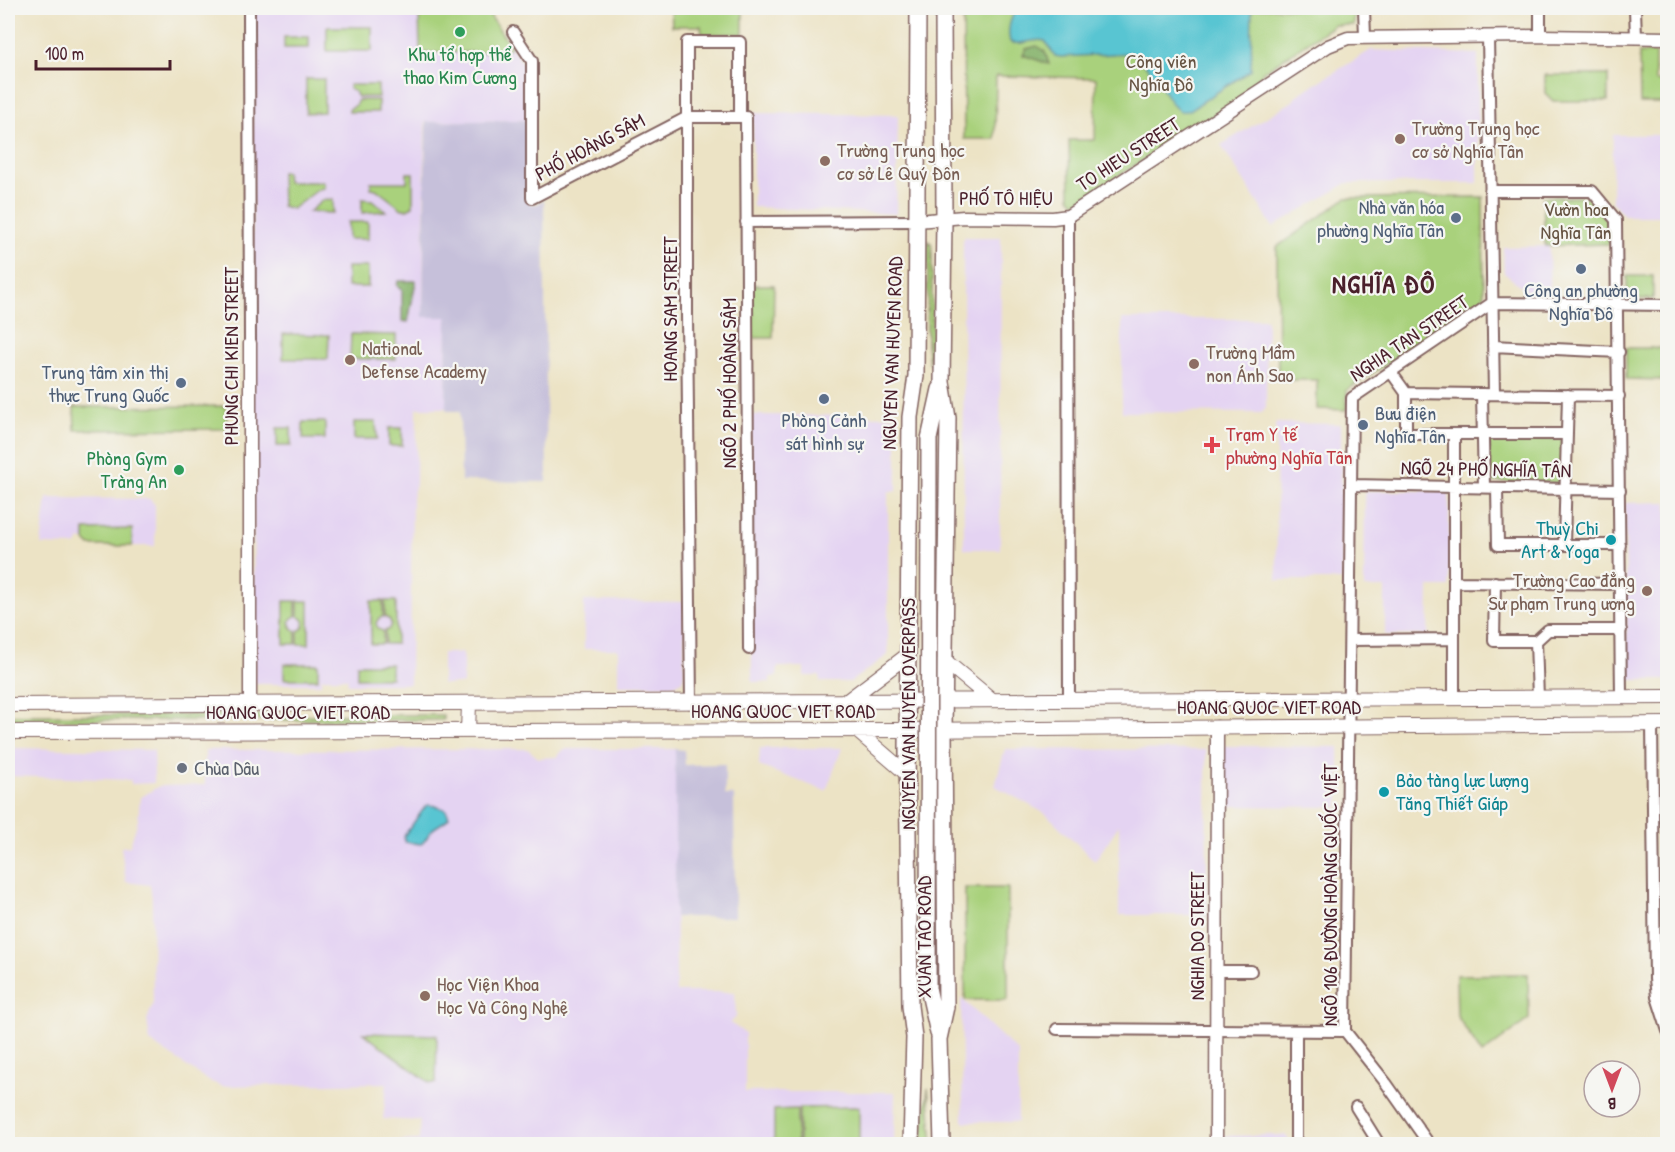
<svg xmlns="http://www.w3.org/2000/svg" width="1675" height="1152" viewBox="0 0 1675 1152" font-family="'Patrick Hand',sans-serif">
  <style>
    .built { fill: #e4d3f2 }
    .industrial { fill: #c6c0da }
    .green { fill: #a9d17c; stroke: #7a7854; stroke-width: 1.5 }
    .forest { fill: #86b36c; stroke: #68694c; stroke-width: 1.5 }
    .water { fill: #59c5d2; stroke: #52727e; stroke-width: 1.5 }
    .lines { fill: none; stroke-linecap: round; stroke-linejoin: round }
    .minor-casing { stroke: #836461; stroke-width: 14 }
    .tertiary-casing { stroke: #836461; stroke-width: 15 }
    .secondary-casing { stroke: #836461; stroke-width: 16 }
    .primary-casing { stroke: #836461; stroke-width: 18 }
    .minor { stroke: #fff; stroke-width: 10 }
    .tertiary { stroke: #fff; stroke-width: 12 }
    .secondary { stroke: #fff; stroke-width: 14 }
    .primary { stroke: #fff; stroke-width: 15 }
    .primary-bridge-casing { stroke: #836461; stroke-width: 18; stroke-linecap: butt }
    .primary-bridge { stroke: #fff; stroke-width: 15 }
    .leisure-dot { fill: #2e9e5b; stroke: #f6f6f2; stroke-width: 2 }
    .education-dot { fill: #8d6e63; stroke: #f6f6f2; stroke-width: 2 }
    .service-dot { fill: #5c6f8a; stroke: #f6f6f2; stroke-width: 2 }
    .health-dot { fill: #e0444e; stroke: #f6f6f2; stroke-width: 2 }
    .culture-dot { fill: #0f9aa8; stroke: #f6f6f2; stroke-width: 2 }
    .worship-dot { fill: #6b7280; stroke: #f6f6f2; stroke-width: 2 }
    .labels { text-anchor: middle; stroke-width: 4.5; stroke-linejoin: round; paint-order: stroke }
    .leisure-label { font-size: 20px; fill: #27864d; stroke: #f6f6f2 }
    .park-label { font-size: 20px; fill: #665443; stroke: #f6f6f2 }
    .education-label { font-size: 20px; fill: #785e54; stroke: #f6f6f2; text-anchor: start }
    .street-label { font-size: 20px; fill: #4a1f2b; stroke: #f6f6f2 }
    .service-label { font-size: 20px; fill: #4e5e75; stroke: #f6f6f2; text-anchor: end }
    .health-label { font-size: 20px; fill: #be3a42; stroke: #f6f6f2; text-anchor: start }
    .culture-label { font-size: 20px; fill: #0d838f; stroke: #f6f6f2; text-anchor: end }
    .worship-label { font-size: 20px; fill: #5b616d; stroke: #f6f6f2; text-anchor: start }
    .district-label { font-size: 26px; font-weight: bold; letter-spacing: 1.5px; fill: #4a1f2b; stroke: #f6f6f2 }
  </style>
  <rect width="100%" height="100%" fill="#f6f6f2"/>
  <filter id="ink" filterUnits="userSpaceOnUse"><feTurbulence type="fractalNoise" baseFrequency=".0167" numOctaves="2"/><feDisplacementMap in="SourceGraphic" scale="12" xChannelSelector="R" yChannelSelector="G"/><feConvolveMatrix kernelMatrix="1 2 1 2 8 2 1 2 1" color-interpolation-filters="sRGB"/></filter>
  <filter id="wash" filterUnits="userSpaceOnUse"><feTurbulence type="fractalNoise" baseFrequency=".008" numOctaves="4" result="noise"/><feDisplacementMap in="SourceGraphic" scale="24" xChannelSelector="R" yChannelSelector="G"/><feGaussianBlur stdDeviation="1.35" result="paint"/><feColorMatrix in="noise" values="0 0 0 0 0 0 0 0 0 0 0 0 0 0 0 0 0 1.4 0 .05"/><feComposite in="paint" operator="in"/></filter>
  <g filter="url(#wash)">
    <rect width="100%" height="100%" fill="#ece3c5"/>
    <path class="built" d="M 252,8 L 488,8 L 491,17 L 523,64 L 529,65 L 530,120 L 425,122 L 423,316 L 447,317 L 446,408 L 417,408 L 416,483 L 412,498 L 410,684 L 348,684 L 347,678 L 322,678 L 321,684 L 254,684 Z
      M 1371,50 L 1478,54 L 1478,183 L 1347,183 L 1273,227 L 1221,145 L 1293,101 L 1297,95 Z
      M 753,113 L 898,115 L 896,214 L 753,207 Z
      M 1613,135 L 1667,135 L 1667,216 L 1625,216 L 1612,202 Z
      M 963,237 L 1001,237 L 1000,549 L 964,549 Z
      M 1549,246 L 1550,291 L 1528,292 L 1504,273 L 1503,247 Z
      M 1122,319 L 1267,319 L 1266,408 L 1261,413 L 1122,412 Z
      M 751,415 L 897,416 L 897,491 L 888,492 L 888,655 L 850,682 L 820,682 L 820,676 L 804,676 L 804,667 L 778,667 L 777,676 L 770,677 L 770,682 L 752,682 Z
      M 1276,423 L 1341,424 L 1342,580 L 1277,580 Z
      M 1365,491 L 1449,491 L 1449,587 L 1429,587 L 1428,635 L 1385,635 L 1385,588 L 1364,588 Z
      M 47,498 L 150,499 L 155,505 L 155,546 L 90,546 L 85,541 L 80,540 L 77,545 L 73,546 L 41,545 Z
      M 1667,502 L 1667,680 L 1627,680 L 1625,503 Z
      M 584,601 L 685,602 L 684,674 L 682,681 L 675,685 L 618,685 L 618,649 L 584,649 Z
      M 442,653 L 463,653 L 463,684 L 442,684 Z
      M 1663,743 L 1668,743 L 1667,902 L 1664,902 Z
      M 1223,746 L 1339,747 L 1339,807 L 1223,806 Z
      M 8,748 L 154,750 L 154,783 L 131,784 L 131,780 L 8,776 Z
      M 760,748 L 842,748 L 826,791 L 759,766 Z
      M 528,749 L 538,758 L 557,757 L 564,749 L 675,749 L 676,992 L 735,992 L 736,1017 L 730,1023 L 745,1033 L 745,1092 L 895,1092 L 894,1144 L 744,1144 L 744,1139 L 722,1139 L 722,1144 L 384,1144 L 384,1142 L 419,1140 L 420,1121 L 383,1119 L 387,1083 L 222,1086 L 209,1081 L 150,1042 L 147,1020 L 153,1004 L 152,898 L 150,885 L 126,882 L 121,847 L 130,846 L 138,820 L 140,798 L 159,786 L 205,785 L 205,750 Z
      M 1005,749 L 1206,750 L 1207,915 L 1119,915 L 1119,825 L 1095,861 L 1046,814 L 995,786 Z
      M 961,998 L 1018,1052 L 1018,1122 L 963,1122 Z
      M 1285,1135 L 1290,1141 L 1289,1144 L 1223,1144 L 1223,1136 Z"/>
    <path class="industrial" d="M 530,120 L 530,204 L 537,204 L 544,200 L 547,482 L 461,481 L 460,411 L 447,411 L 446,408 L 447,317 L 423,317 L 426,122 Z
      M 675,749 L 684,750 L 685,765 L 725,764 L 725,795 L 734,795 L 735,917 L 675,917 Z"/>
    <path class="green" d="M 419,8 L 488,8 L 491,17 L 511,47 L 501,52 L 420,53 Z
      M 671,8 L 743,8 L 743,34 L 702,34 L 701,26 L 672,26 Z
      M 963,8 L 1354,8 L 1354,25 L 1334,25 L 1263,72 L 1244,96 L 1076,203 L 1070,197 L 1069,140 L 1095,140 L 1096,78 L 996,76 L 995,139 L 964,139 Z
      M 327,27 L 372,27 L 372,51 L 327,51 Z
      M 284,37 L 309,37 L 309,48 L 284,48 Z
      M 1639,53 L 1655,53 L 1655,81 L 1667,82 L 1667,103 L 1640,103 Z
      M 1545,75 L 1608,75 L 1608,101 L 1553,101 L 1545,93 Z
      M 306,79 L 324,79 L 324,112 L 306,113 Z
      M 349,85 L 378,85 L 378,97 L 358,97 L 355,92 L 349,89 Z
      M 358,100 L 378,100 L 378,112 L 349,112 L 349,109 L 355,106 Z
      M 281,172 L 286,172 L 287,182 L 324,182 L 324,188 L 319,189 L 292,209 L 282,206 Z
      M 407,173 L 413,173 L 413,206 L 407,209 L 402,209 L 376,189 L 371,188 L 371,182 L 407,182 Z
      M 1483,197 L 1484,300 L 1347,390 L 1346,410 L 1317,409 L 1317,380 L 1278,380 L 1277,247 L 1346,198 Z
      M 1543,197 L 1588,197 L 1611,226 L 1611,244 L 1545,246 Z
      M 333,199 L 333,213 L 309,212 L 323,200 Z
      M 362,199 L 372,200 L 386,211 L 362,213 Z
      M 348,222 L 368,222 L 368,239 L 348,239 Z
      M 928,241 L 932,244 L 932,346 L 929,363 L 927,345 Z
      M 347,267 L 368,267 L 368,287 L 347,287 Z
      M 1627,276 L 1653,276 L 1653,299 L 1627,299 Z
      M 752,285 L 774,285 L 773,338 L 752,338 Z
      M 283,334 L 329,335 L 328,359 L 283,359 Z
      M 351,334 L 396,335 L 396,359 L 350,359 Z
      M 1626,348 L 1667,348 L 1667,380 L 1626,379 Z
      M 226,406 L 227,429 L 75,430 L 74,407 Z
      M 303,422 L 325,422 L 325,439 L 303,439 Z
      M 354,422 L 376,422 L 377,439 L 354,439 Z
      M 277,428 L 291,428 L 291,446 L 277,446 Z
      M 389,428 L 402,428 L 402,446 L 389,446 Z
      M 1489,438 L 1562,439 L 1562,483 L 1489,482 Z
      M 132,529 L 132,546 L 90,546 L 85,541 L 85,530 Z
      M 284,601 L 296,601 L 296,616 C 290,618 288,623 292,628 L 296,631 L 296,644 L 284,644 Z
      M 298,601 L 309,601 L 309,644 L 298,644 L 298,631 C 304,629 306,624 303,619 L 298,616 Z
      M 371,601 L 383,601 L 383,617 L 379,618 L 376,623 L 378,629 L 383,631 L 383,644 L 371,644 Z
      M 385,601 L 396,601 L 396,644 L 385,644 L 385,631 L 389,629 L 391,624 L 390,620 L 385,617 Z
      M 284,664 L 318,664 L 318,679 L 284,679 Z
      M 357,664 L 391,664 L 391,678 L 357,678 Z
      M 8,715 L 234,715 L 234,720 L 8,720 Z
      M 239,715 L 443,715 L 443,720 L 239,720 Z
      M 965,888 L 1008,888 L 1008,1000 L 965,1000 Z
      M 1528,974 L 1529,1019 L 1482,1054 L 1457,1016 L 1456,975 Z
      M 363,1033 L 437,1035 L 436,1083 L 430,1083 Z
      M 928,1088 L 933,1144 L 922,1144 L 922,1142 Z
      M 859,1107 L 859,1144 L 799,1144 L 799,1108 Z
      M 797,1109 L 797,1144 L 774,1144 L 774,1110 Z"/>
    <path class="forest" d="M 1037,46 L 1045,52 L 1049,64 L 1023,55 L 1026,49 Z
      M 398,281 L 416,281 L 408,322 L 402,321 L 402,289 L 397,286 Z"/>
    <path class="water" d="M 1018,8 L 1252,8 L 1251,70 L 1190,110 C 1182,113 1178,111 1173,105 C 1162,90 1147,60 1131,53 L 1061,57 L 1055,56 L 1045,41 C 1033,37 1022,47 1010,42 C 1007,30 1010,17 1018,8 Z
      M 428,805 L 437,806 L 446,810 L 449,817 C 444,824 436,825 431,831 C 427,836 427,840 421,844 L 405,842 L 404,836 L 425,807 Z"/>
  </g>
  <g filter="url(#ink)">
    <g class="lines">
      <defs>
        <path id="minor" d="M 249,8 L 250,343
          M 1364,8 L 1365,37
          M 1540,8 L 1540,36
          M 1635,8 L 1636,38
          M 513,32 L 532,61 L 532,198 L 688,117 L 746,117 L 749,649
          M 1488,36 L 1494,394
          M 1490,191 L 1592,191 L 1616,220 L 1621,697
          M 1068,216 L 1069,700
          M 746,222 L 917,221
          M 1493,346 L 1619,352
          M 1391,372 L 1406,393 L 1406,434 L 1566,434
          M 1406,393 L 1619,396
          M 1482,394 L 1484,487
          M 1454,434 L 1454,699
          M 1352,485 L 1620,490
          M 1497,488 L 1498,545 L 1620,545
          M 1564,545 L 1568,395
          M 1454,582 L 1621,584
          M 1495,582 L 1494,641 L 1536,641 L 1548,630 L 1621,630
          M 1350,640 L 1454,639
          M 1536,641 L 1538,698
          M 691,703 L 687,315 L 687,42 L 740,42 L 740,117
          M 1652,724 L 1655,979 L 1657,997 L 1668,1031
          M 1217,971 L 1251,971
          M 1057,1029 L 1345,1031
          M 1356,1107 L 1379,1144
          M 1296,1144 L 1296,1031
          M 1429,1144 L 1386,1083 L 1345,1031 L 1352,398 L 1492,303 L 1668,305"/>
        <path id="tertiary" d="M 917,221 L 964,217 L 1053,218 L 1068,216 L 1328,46 L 1348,38 L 1540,36 L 1668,38
          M 250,343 L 250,705
          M 1216,1144 L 1217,727"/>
        <path id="secondary" d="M 945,661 L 992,700
          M 847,701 L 909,654
          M 8,705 L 1668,697
          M 856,730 L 907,774
          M 468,731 L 469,704
          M 8,732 L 907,730 L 1668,724"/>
        <path id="primary" d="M 929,439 L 940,389
          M 928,988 L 938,1033
          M 911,1144 L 914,1037 L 910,1006 L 907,750 L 910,417 L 916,376 L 918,8
          M 942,1144 L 939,1039 L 946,1007 L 944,729 L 948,418 L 942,382 L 944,219 L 943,8"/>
      </defs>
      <use href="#minor" class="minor-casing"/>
      <use href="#tertiary" class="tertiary-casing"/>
      <use href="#secondary" class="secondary-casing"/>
      <use href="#primary" class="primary-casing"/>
      <use href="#minor" class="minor"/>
      <use href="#tertiary" class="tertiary"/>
      <use href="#secondary" class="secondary"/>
      <use href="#primary" class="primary"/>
      <defs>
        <path id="primary-bridge" d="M 928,988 L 929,439"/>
      </defs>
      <use href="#primary-bridge" class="primary-bridge-casing"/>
      <use href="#primary-bridge" class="primary-bridge"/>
    </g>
  </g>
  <g class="leisure-dot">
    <circle cx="460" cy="32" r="6"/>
    <circle cx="179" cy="470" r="6"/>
  </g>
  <g class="education-dot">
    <circle cx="1400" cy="139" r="6"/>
    <circle cx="825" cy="161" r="6"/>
    <circle cx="350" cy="360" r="6"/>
    <circle cx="1194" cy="364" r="6"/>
    <circle cx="1647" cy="591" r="6"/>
    <circle cx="425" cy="996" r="6"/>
  </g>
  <g class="service-dot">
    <circle cx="1456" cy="218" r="6"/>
    <circle cx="1581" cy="269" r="6"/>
    <circle cx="181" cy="383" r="6"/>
    <circle cx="824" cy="399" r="6"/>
    <circle cx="1363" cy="425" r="6"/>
  </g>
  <path class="health-dot" d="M1209 436h6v6h6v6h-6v6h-6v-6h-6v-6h6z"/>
  <g class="culture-dot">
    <circle cx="1611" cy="540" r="6"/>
    <circle cx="1384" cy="792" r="6"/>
  </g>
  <circle class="worship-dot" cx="182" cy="768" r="6"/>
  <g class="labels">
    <g class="leisure-label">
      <text x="460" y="61">Khu tổ hợp thể<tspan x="460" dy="23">thao Kim Cương</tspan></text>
      <text x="167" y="465" text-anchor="end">Phòng Gym<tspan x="167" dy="23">Tràng An</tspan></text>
    </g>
    <g class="park-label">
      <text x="1161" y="68">Công viên<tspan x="1161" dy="23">Nghĩa Đô</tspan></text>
      <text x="1576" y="216">Vườn hoa<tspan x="1576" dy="23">Nghĩa Tân</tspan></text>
    </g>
    <g class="education-label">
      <text x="1412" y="135">Trường Trung học<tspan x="1412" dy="23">cơ sở Nghĩa Tân</tspan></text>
      <text x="837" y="157">Trường Trung học<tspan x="837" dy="23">cơ sở Lê Quý Đôn</tspan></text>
      <text x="362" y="355">National<tspan x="362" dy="23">Defense Academy</tspan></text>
      <text x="1206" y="359">Trường Mầm<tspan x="1206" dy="23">non Ánh Sao</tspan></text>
      <text x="1635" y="587" text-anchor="end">Trường Cao đẳng<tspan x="1635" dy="23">Sư phạm Trung ương</tspan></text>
      <text x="437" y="991">Học Viện Khoa<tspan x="437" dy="23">Học Và Công Nghệ</tspan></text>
    </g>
    <g class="street-label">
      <text transform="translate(590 147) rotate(-28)" y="7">PHỐ HOÀNG SÂM</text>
      <text transform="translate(1128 154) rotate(-33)" y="7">TO HIEU STREET</text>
      <text x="1006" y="205">PHỐ TÔ HIỆU</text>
      <text transform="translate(670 309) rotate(-90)" y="7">HOANG SAM STREET</text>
      <text transform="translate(1409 338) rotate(-34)" y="7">NGHIA TAN STREET</text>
      <text transform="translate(892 353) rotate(-88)" y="7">NGUYEN VAN HUYEN ROAD</text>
      <text transform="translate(231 356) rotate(-90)" y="7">PHUNG CHI KIEN STREET</text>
      <text transform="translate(729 383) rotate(-90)" y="7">NGÕ 2 PHỐ HOÀNG SÂM</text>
      <text transform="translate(1486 469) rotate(1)" y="7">NGÕ 24 PHỐ NGHĨA TÂN</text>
      <text x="1269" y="714">HOANG QUOC VIET ROAD</text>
      <text x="783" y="718">HOANG QUOC VIET ROAD</text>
      <text x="298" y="719">HOANG QUOC VIET ROAD</text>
      <text transform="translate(908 714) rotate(-90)" y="7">NGUYEN VAN HUYEN OVERPASS</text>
      <text transform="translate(1330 895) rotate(-90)" y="7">NGÕ 106 ĐƯỜNG HOÀNG QUỐC VIỆT</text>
      <text transform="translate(1197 936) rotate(-90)" y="7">NGHIA DO STREET</text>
      <text transform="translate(924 937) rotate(-90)" y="7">XUAN TAO ROAD</text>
    </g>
    <g class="service-label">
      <text x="1444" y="214">Nhà văn hóa<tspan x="1444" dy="23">phường Nghĩa Tân</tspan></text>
      <text x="1581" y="297" text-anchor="middle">Công an phường<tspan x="1581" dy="23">Nghĩa Đô</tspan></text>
      <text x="169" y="379">Trung tâm xin thị<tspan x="169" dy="23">thực Trung Quốc</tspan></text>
      <text x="1375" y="420" text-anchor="start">Bưu điện<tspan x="1375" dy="23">Nghĩa Tân</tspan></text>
      <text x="824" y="427" text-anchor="middle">Phòng Cảnh<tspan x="824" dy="23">sát hình sự</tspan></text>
    </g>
    <g class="health-label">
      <text x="1226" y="441">Trạm Y tế<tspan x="1226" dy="23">phường Nghĩa Tân</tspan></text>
    </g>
    <g class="culture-label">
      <text x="1599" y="535">Thuỳ Chi<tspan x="1599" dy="23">Art &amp; Yoga</tspan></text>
      <text x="1396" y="787" text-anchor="start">Bảo tàng lực lượng<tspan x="1396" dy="23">Tăng Thiết Giáp</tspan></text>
    </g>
    <g class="worship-label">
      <text x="194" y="775">Chùa Dâu</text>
    </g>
    <g class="district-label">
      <text x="1384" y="293">NGHĨA ĐÔ</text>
    </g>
  </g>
  <rect width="1675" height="1152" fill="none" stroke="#f6f6f2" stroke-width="30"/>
  <g transform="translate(1612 1089) rotate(180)"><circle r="28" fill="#f6f6f2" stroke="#b1a0a2" stroke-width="1.5"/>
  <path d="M0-4.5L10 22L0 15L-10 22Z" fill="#d1495b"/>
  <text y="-9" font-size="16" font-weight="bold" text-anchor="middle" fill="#4a1f2b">B</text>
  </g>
  <path d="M36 60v9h134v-9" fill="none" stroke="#4a1f2b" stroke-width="3"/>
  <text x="45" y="60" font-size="18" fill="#4a1f2b" stroke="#f6f6f2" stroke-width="4.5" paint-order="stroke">100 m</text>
</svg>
